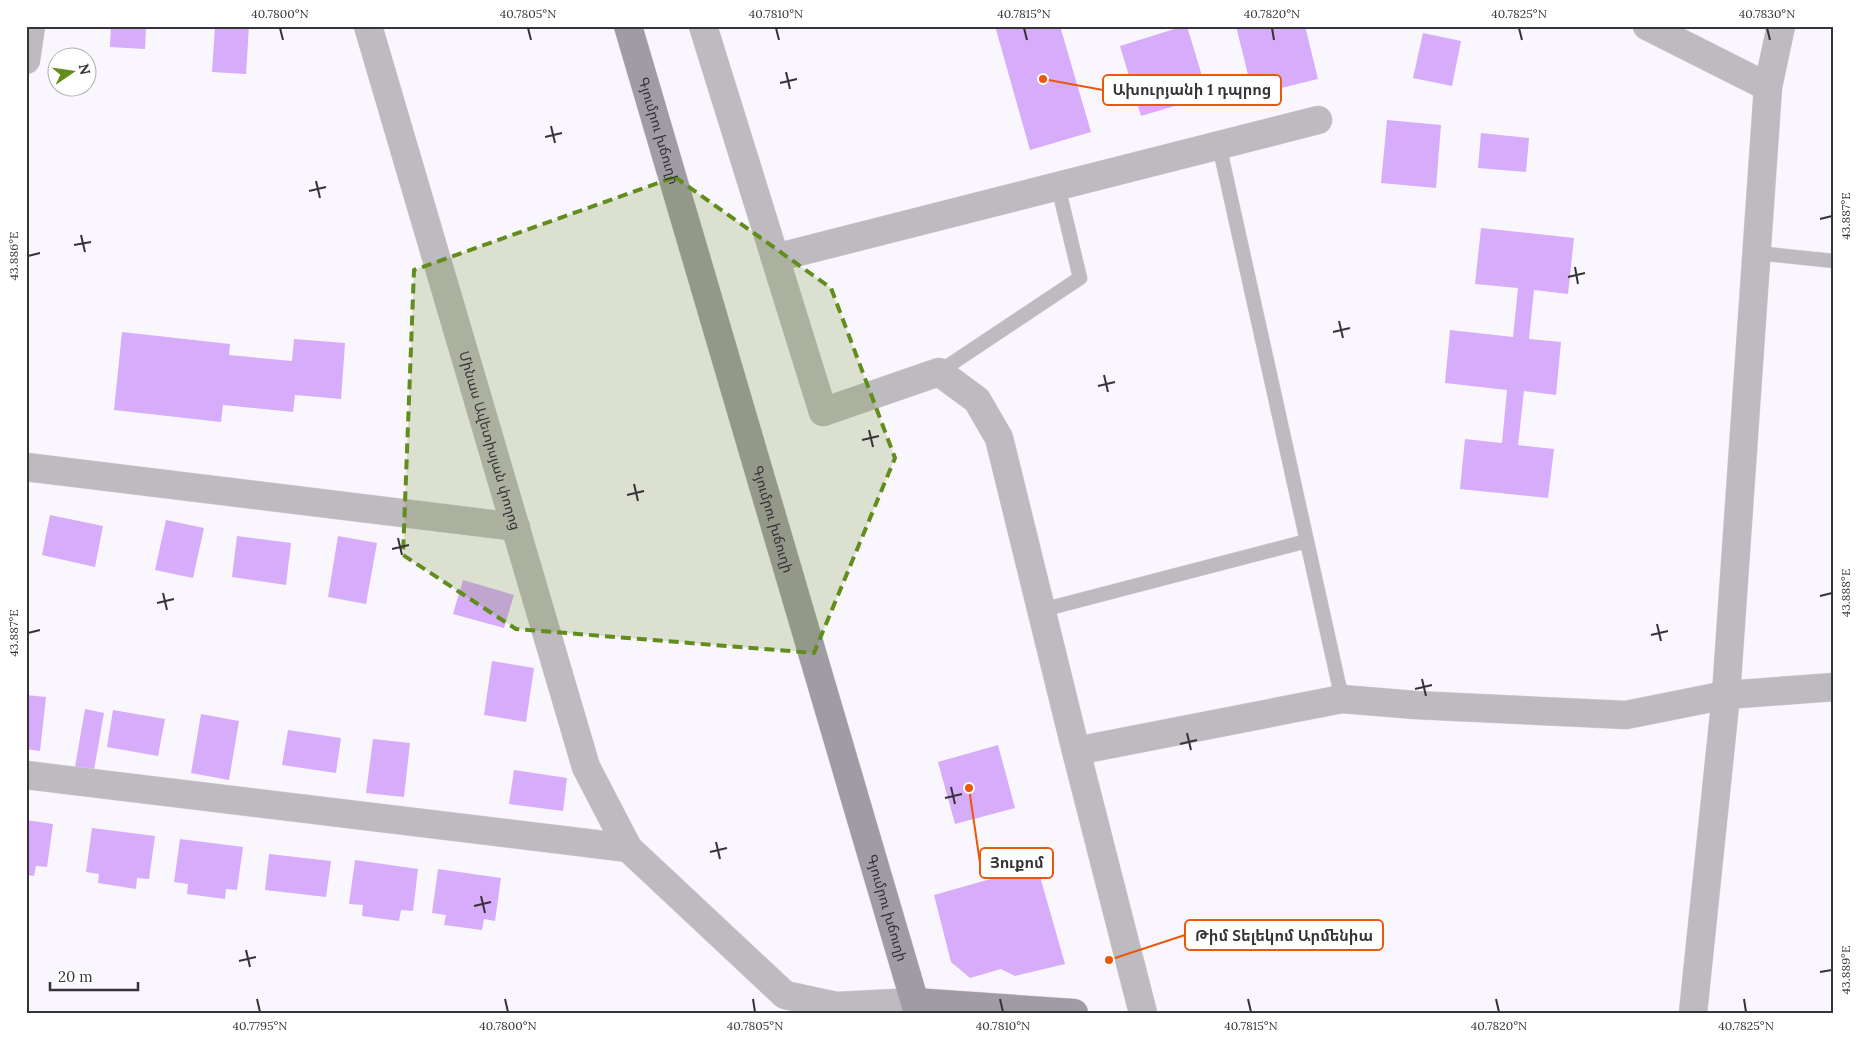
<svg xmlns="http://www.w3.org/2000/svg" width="1860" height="1039" viewBox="0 0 1860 1039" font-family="Lora,'Noto Sans Armenian',serif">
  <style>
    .building { fill: #d7acfa }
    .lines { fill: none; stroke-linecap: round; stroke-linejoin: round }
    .lane-casing { stroke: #d7d3da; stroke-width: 15 }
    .street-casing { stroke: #d7d3da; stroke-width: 29 }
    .secondary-casing { stroke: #d7d3da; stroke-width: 29 }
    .lane { stroke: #bdbac0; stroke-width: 14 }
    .street { stroke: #bdbac0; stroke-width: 28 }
    .secondary { stroke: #a09ca4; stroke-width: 28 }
    .marked { fill: #628d1c; fill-opacity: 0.2; stroke: #628d1c; stroke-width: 4; stroke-dasharray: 10 6; stroke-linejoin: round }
    .ticks { fill: none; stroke: #363338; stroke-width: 2 }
    .labels { text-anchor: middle; stroke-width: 4; stroke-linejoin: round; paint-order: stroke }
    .street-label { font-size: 14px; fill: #363338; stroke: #fff }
    .leader { fill: none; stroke: #e8590c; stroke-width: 2 }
    .callout-dot { fill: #e8590c; stroke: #fff; stroke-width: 2 }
    .callout { fill: #fff; stroke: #e8590c; stroke-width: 2 }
    .callout-label { font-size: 15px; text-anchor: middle; font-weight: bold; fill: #363338 }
    .neatline { fill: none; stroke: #363338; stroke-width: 2 }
    .ticks-label { font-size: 12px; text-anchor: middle; fill: #363338 }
  </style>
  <rect width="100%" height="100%" fill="#faf6fe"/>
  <path class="building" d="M 111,26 L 146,26 L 145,49 L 110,47 Z
    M 215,26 L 249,26 L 246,74 L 212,72 Z
    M 995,26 L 1060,26 L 1091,132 L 1030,150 Z
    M 1184,26 L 1187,26 L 1208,96 L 1141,116 L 1120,46 Z
    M 1236,26 L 1305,26 L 1318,79 L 1253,95 Z
    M 1423,33 L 1461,41 L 1452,86 L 1413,78 Z
    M 1387,120 L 1441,125 L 1436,188 L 1381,183 Z
    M 1481,133 L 1529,138 L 1526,172 L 1478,168 Z
    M 1481,228 L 1574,238 L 1568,294 L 1534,290 L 1529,339 L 1561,342 L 1556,395 L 1524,391 L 1518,445 L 1554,449 L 1548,498 L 1460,489 L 1465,439 L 1502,443 L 1507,390 L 1445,383 L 1450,330 L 1513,337 L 1518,288 L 1475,284 Z
    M 122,332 L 230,344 L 229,355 L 292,361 L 294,339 L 345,343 L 341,399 L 295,395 L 293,412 L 223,405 L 221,422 L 114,410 Z
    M 50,515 L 103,526 L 95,567 L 42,555 Z
    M 166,520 L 204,528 L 193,578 L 155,570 Z
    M 237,536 L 291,543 L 286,585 L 232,577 Z
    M 338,536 L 377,543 L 366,604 L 328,597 Z
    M 463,580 L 514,595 L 504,628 L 453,614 Z
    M 492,661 L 534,668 L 526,722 L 484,715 Z
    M 26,695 L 46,697 L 40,751 L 26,749 Z
    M 85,709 L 104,713 L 94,770 L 75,767 Z
    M 113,710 L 165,719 L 158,756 L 107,747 Z
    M 201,714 L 239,721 L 229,780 L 191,773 Z
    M 288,730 L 341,738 L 336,773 L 282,765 Z
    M 373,739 L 410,743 L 404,797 L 366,793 Z
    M 998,745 L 1015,808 L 955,824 L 938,762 Z
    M 514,770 L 567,778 L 563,811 L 509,804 Z
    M 26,820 L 53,824 L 47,867 L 36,866 L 34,876 L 26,875 Z
    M 92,828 L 155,836 L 149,879 L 137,878 L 136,889 L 98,883 L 99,874 L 86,872 Z
    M 180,839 L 243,847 L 237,890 L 226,889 L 225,899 L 187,894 L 188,884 L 174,882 Z
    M 269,854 L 331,861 L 326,897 L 265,890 Z
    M 355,860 L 418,869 L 413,911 L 401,910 L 399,921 L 362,916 L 363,905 L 349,904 Z
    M 1037,866 L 1065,964 L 1015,976 L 1001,969 L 970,978 L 951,962 L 934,895 Z
    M 438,869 L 501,878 L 495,921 L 484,919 L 482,930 L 444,925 L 446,915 L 432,913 Z"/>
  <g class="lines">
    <defs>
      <path id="lane" d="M 1219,145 L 1342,699
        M 1757,253 L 1834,261
        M 939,372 L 1080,278 L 1058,186
        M 1042,610 L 1307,541"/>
      <g id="street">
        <path id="s1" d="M 368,26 L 586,767 L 628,848"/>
        <path d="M 703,26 L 823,412 L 939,372 L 977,400 L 999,438 L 1076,751 L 1143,1013"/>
        <path d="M 1647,26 L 1768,87"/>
        <path d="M 26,60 L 31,26"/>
        <path d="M 775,258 L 1318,120"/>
        <path d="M 26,467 L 516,527"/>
        <path d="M 1076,751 L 1342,699 L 1415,705 L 1626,715 L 1726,695 L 1834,687"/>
        <path d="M 26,775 L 628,848 L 785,995 L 836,1006 L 915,1002"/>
        <path d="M 1693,1013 L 1726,695 L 1768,87 L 1781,26"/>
      </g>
      <g id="secondary">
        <path id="s2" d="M 628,26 L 918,1013"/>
        <path d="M 915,1002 L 1074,1013"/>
      </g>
    </defs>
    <use href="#lane" class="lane-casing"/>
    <use href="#street" class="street-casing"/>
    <use href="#secondary" class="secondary-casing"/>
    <use href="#lane" class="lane"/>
    <use href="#street" class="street"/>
    <use href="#secondary" class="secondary"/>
  </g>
  <path class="marked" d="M 675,177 L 831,288 L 895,458 L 814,653 L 516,629 L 403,555 L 414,270 Z"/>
  <path class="ticks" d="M 280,28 L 283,40M 528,28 L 531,40M 776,28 L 779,40M 1024,28 L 1027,40M 1272,28 L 1274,40M 1519,28 L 1522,40M 1767,28 L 1770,40M 786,72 L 790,89M 780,83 L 797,79M 551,126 L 555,143M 545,137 L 562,133M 316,181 L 320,198M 309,191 L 326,187M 1820,219 L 1832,216M 81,235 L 85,252M 74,245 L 91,242M 28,256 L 40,253M 1575,267 L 1578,284M 1568,277 L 1585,273M 1339,321 L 1343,338M 1333,332 L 1350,328M 1104,375 L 1108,392M 1098,386 L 1115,382M 869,430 L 873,447M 862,440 L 879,436M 634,484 L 638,501M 627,495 L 644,491M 398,538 L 402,555M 392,549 L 409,545M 163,593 L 167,610M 1820,596 L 1832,593M 157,603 L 174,599M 1657,624 L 1661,641M 28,633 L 40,630M 1651,635 L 1668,631M 1422,679 L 1426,696M 1415,689 L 1432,685M 1187,733 L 1191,750M 1180,744 L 1197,740M 951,787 L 955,804M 945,798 L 962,794M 716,842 L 720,859M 710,852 L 727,848M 481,896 L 485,913M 474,906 L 491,902M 246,950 L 250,967M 239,961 L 256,957M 1820,972 L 1832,970M 257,999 L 260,1012M 505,999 L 508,1012M 753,999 L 755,1012M 1000,999 L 1003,1012M 1248,999 L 1251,1012M 1496,999 L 1499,1012M 1744,999 L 1746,1012"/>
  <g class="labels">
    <g class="street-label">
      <text dy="5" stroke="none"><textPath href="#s2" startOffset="109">Գյումրու խճուղի</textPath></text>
      <text dy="5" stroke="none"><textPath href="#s1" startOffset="432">Մինաս Ավետիսյան փողոց</textPath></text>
      <text dy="5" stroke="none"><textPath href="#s2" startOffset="514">Գյումրու խճուղի</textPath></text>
      <text dy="5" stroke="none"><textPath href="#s2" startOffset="919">Գյումրու խճուղի</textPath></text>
    </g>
  </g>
  <path class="leader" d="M1043 79L1103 90M969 788L980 863M1109 960L1185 935"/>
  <g class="callout-dot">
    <circle cx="1043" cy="79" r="5"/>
    <circle cx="969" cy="788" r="5"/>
    <circle cx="1109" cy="960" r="5"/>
  </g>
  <g class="callout">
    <rect x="1103" y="75" width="178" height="30" rx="5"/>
    <rect x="980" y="848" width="73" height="30" rx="5"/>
    <rect x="1185" y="920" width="198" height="30" rx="5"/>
  </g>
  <g class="callout-label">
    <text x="1192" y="95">Ախուրյանի 1 դպրոց</text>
    <text x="1017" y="868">Յուքոմ</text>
    <text x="1284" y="941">Թիմ Տելեկոմ Արմենիա</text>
  </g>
  <rect width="1860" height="1039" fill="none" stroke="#ffffff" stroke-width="55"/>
  <g transform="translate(72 72) rotate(77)"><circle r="24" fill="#ffffff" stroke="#afadaf"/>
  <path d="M0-4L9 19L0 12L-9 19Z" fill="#628d1c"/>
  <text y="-8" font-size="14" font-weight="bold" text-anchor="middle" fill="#363338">N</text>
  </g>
  <path d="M50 982v8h88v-8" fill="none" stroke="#363338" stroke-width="2.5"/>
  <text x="58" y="982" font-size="15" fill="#363338" stroke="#ffffff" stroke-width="4" paint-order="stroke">20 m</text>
  <rect x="28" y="28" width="1804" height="984" class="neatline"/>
  <g class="ticks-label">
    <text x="280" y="18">40.7800°N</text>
    <text x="528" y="18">40.7805°N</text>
    <text x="776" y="18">40.7810°N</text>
    <text x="1024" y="18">40.7815°N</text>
    <text x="1272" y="18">40.7820°N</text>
    <text x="1519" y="18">40.7825°N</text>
    <text x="1767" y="18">40.7830°N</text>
    <text transform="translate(1846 216) rotate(-90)" y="4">43.887°E</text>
    <text transform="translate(14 256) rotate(-90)" y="4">43.886°E</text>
    <text transform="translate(1846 593) rotate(-90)" y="4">43.888°E</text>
    <text transform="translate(14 633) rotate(-90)" y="4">43.887°E</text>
    <text transform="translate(1846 970) rotate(-90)" y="4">43.889°E</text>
    <text x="260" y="1030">40.7795°N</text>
    <text x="508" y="1030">40.7800°N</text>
    <text x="755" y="1030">40.7805°N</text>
    <text x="1003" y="1030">40.7810°N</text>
    <text x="1251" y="1030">40.7815°N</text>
    <text x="1499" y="1030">40.7820°N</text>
    <text x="1746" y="1030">40.7825°N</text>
  </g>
</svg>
